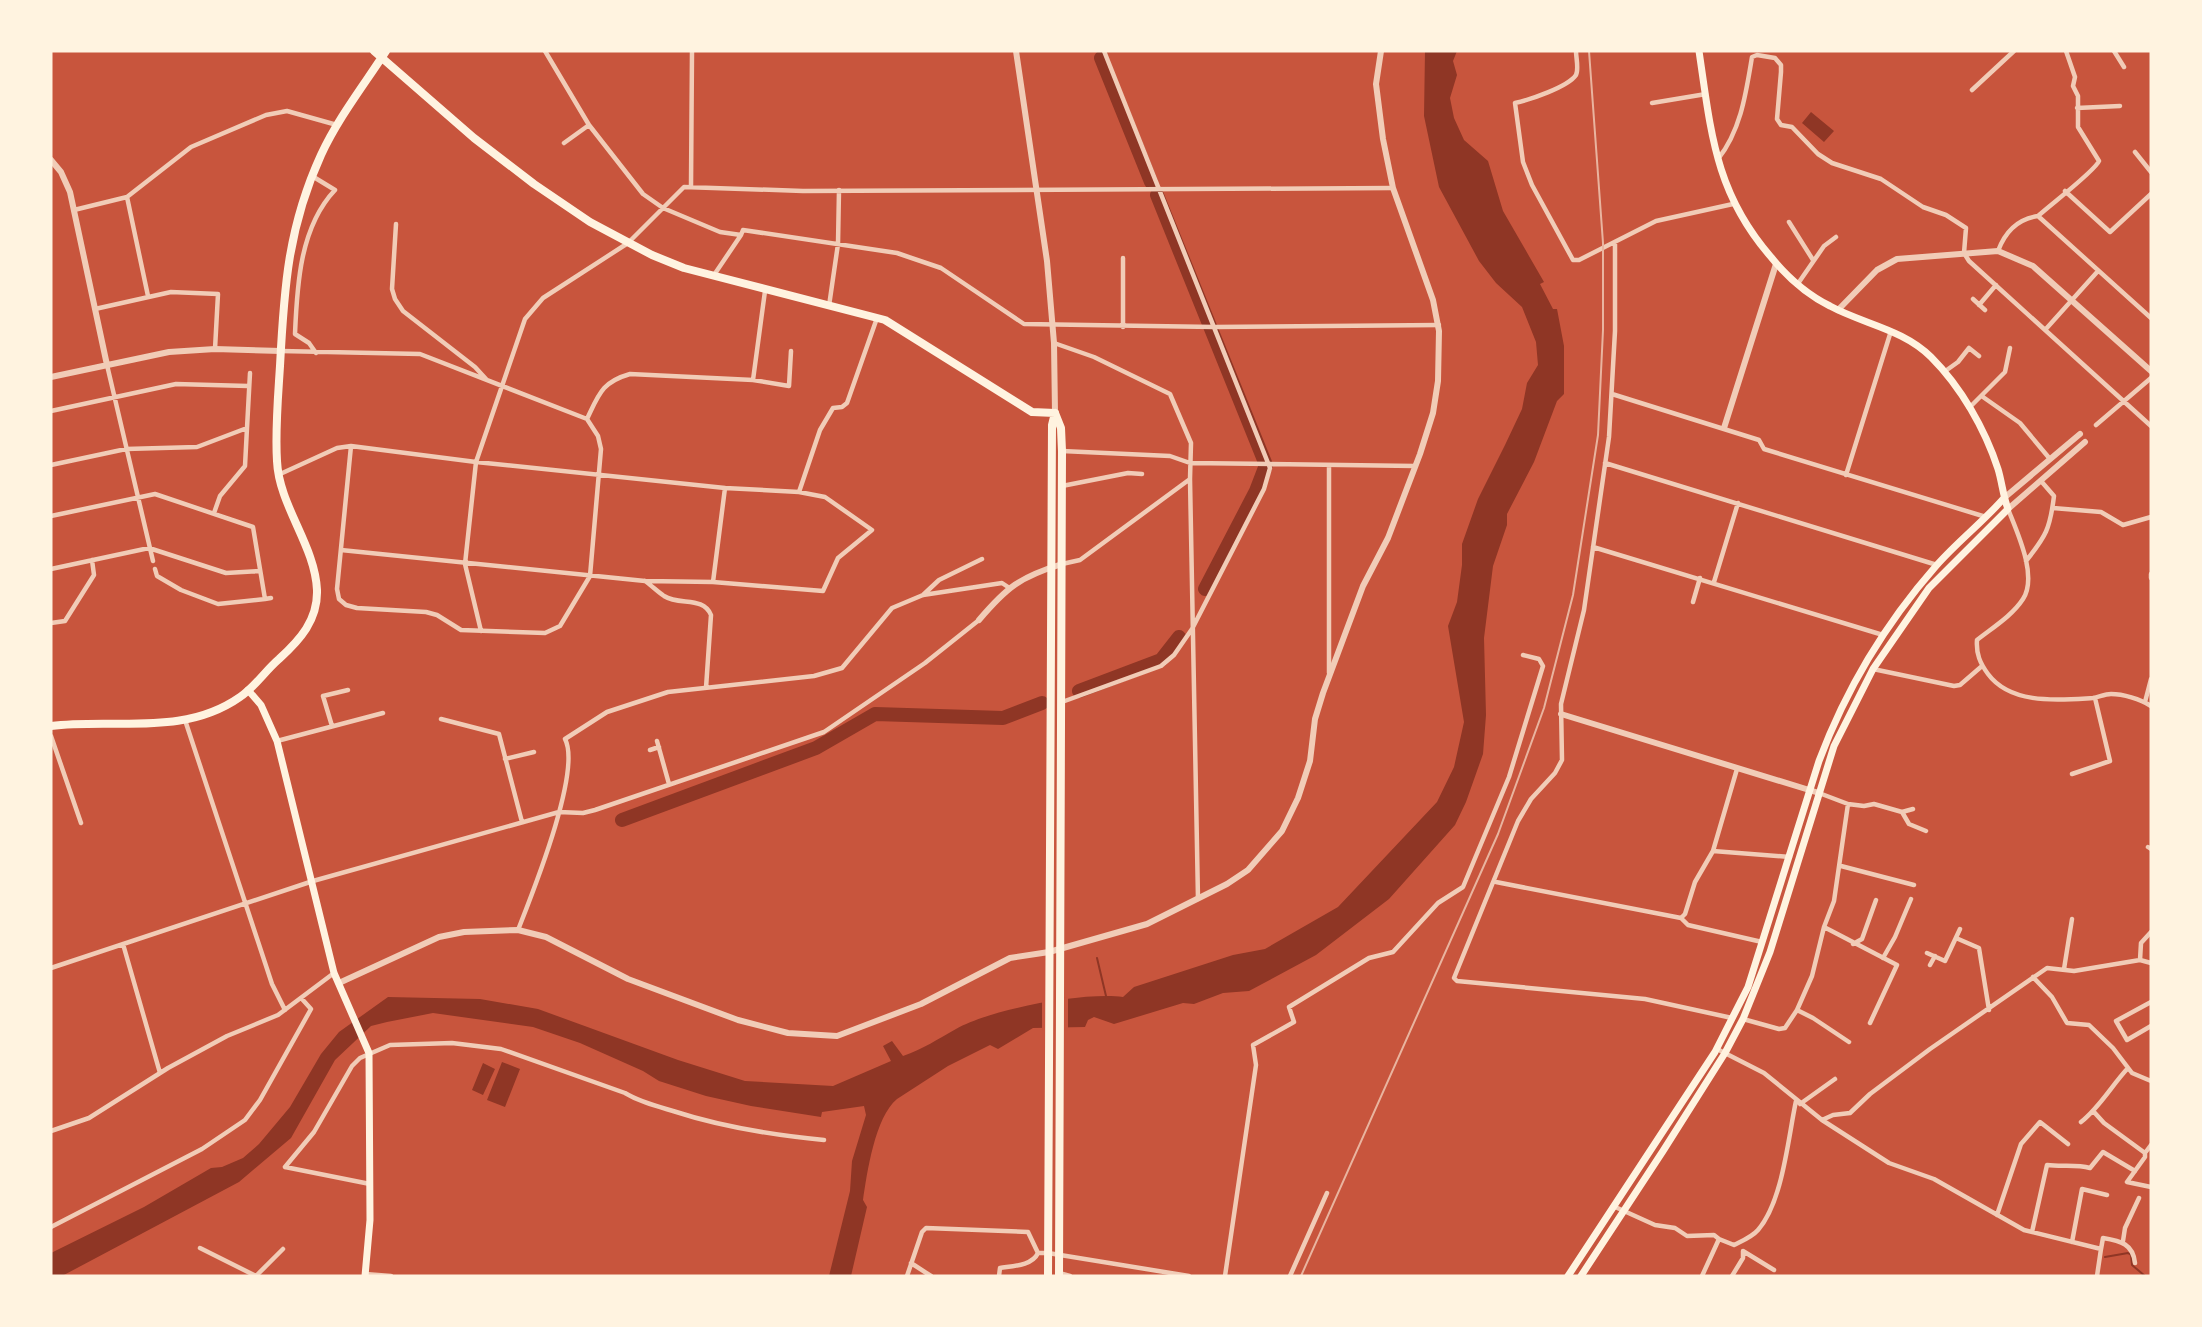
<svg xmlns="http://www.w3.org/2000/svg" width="2202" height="1327" viewBox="0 0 2202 1327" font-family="'Work Sans',sans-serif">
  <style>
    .water { fill: #8f3625 }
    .pier { fill: #c8553d }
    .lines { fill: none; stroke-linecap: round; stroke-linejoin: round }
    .stream { stroke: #8f3625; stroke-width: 2 }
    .river { stroke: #8f3625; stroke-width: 14 }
    .minor { stroke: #f1ccb7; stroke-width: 4.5 }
    .tertiary { stroke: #f1ccb7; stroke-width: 6 }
    .secondary { stroke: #fff3e0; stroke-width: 7 }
    .primary { stroke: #fff3e0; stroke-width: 8 }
    .rail { stroke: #e9b49f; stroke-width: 2 }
  </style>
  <rect width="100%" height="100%" fill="#c8553d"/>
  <path class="water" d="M 1425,51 L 1457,51 L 1453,61 L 1457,75 L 1450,98 L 1454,118 L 1464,140 L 1488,161 L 1503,211 L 1544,282 L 1540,284 L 1553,309 L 1557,309 L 1564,346 L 1564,394 L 1557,401 L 1534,462 L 1507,514 L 1507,525 L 1493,566 L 1484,638 L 1486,715 L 1483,754 L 1466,802 L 1455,825 L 1389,899 L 1316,955 L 1249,991 L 1223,993 L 1194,1004 L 1183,1003 L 1114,1024 L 1094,1017 L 1088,1020 L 1085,1027 L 1033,1028 L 998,1049 L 990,1045 L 948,1066 L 897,1099 C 875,1117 867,1173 863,1200 L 867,1207 L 851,1276 L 829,1276 L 850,1191 L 852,1161 L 866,1115 L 864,1106 L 822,1112 L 821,1117 L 751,1106 L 706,1096 L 659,1081 L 643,1071 L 580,1043 L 533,1027 L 433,1013 L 387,1022 L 371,1026 L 335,1060 L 291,1138 L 239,1182 L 62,1276 L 51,1276 L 51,1253 L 144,1207 L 211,1168 L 222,1167 L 243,1158 L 259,1144 L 290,1107 L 321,1054 L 339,1032 L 388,997 L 480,999 L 538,1009 L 678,1060 L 745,1081 L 833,1086 L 891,1061 L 883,1046 L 892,1041 L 903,1056 C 923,1049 938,1039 956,1029 C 991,1009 1083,992 1123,997 L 1134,987 L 1233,955 L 1265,949 L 1338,907 L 1437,802 L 1454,767 L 1464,722 L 1448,626 L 1457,602 L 1462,565 L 1462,544 L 1478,499 L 1505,445 L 1522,409 L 1527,383 L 1538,365 L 1536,342 L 1522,307 L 1496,283 L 1479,261 L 1439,187 L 1424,116 Z
    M 1811,112 L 1834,131 L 1824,142 L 1802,123 Z
    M 502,1062 L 520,1069 L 505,1107 L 487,1100 Z
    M 483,1063 L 495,1069 L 483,1095 L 472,1090 Z"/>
  <path class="pier" d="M 1068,997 L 1068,1031 L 1042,1030 L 1042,1001 Z"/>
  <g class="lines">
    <path class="stream" d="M 1097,958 L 1106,996
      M 2105,1257 L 2128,1253 L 2131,1255 L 2132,1265 L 2145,1276"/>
    <path class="river" d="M 1101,58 L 1151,182
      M 1157,195 L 1266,465 L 1256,491 L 1205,589
      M 1079,691 L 1161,660 L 1179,637
      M 622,820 L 816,748 L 875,714 L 1003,718 L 1042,703"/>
    <path class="minor" d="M 545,51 L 589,125 L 643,194 L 663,208 L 720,232 L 741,235 L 743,230 L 897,253 L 941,268 L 1024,324 L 1214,327 L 1439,325
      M 1576,51 C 1576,58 1579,69 1576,75 C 1568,87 1529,100 1515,103 L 1523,162 L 1532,185 L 1573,260 L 1579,260 L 1656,221 L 1733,204
      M 2066,51 L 2075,77 L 2073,86 L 2078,96 L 2078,127 L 2099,161 C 2095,171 2050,205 2038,216 L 2151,318
      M 2114,51 L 2124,67
      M 1972,90 L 2014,51
      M 1652,103 L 1706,94
      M 2077,108 L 2120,106
      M 564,143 L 589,125
      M 2135,152 L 2151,172
      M 1718,159 C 1741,130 1746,93 1752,57 L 1757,55 L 1775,58 L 1781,65 L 1781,72 L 1777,119 L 1781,125 L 1792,127 L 1818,154 L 1832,163 L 1881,179 L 1923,207 L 1946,215 L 1966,228 L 1964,253 L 1969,261 L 2151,426
      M 312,176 L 335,190 C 300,227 297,285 295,334 L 309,343 L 316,353
      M 691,186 L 692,51
      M 2065,191 L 2110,232 L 2151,194
      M 127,197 L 148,296
      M 74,210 L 127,197 L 191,147 L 266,115 L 287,111 L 337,125
      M 1789,222 L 1813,260
      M 396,224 L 392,289 L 395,299 L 403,311 L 475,367 L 486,379
      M 1615,242 L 1615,331 L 1609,437 L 1584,610 L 1561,704 L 1562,760 L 1555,773 L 1531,799 L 1518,821 L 1454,978 L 1457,981 L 1645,999 L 1732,1018
      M 1998,251 C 2005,232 2017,219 2038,216
      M 1123,258 L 1123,327
      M 714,275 L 741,235
      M 1797,285 L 1824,246 L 1836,237
      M 1973,299 L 1985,310
      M 1979,305 L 1996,285
      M 829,306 L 838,244 L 839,190
      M 95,309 L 171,292 L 218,294 L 215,349
      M 2045,330 L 2098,271
      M 1054,343 L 1094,357 L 1170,394 L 1191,443 L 1190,479 L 1080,560 L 1062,564
      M 281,351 L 420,354 L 587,419 L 598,436 L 601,449 L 590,576 L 560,626 L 545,633 L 461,630 L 437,615 L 426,612 L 357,608 L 346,605 L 339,599 L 337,589 L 351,446
      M 107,365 L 153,561
      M 1944,372 L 1958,362 L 1969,348 L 1979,356
      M 753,380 L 765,291
      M 1612,394 L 1759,440 L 1764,449 L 1986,517
      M 1983,397 L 2020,423 L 2050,459
      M 1969,408 L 2005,372 L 2010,348
      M 51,411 L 176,384 L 248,386
      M 587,419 C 599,394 602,382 630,374 L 753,380 L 789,386 L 791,351
      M 2096,425 L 2151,378
      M 247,428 L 250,373
      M 1062,451 L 1170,456 L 1190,463 L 1415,466
      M 1605,463 L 1937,565
      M 51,465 L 126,449 L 197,447 L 247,428 L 245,466 L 220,496 L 214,513
      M 1329,465 L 1329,673
      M 278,475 L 337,448 L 351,446 L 476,462 L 725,488 L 799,492 L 825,497 L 872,530 L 838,558 L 823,591 L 713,582 L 645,581 L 341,550
      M 1846,475 L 1891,331
      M 1190,479 L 1198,899
      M 1062,486 L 1128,473 L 1142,474
      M 799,492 L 820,430 L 833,408 L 842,407 L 847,403 L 877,318
      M 2053,508 L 2101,512 L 2123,525 L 2151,517
      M 2008,509 C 2017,532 2038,576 2023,599 C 2012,616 1992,628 1977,640 C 1976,654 1980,663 1988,674 C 2011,705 2058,700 2093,698 C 2099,697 2105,694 2111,694 C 2123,694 2140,699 2151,706
      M 51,516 L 155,494 L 253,527 L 265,599 L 271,598
      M 1593,547 L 1883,635
      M 2026,561 C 2046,536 2050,529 2054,496 L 2041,481
      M 51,569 L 149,548 L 226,573 L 260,571
      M 155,569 L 157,576 L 181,590 L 218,604 L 265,599
      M 2151,574 L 2151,578
      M 645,581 C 652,586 658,592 664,596 C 680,606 703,596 711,615 L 706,688
      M 713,582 L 725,488
      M 1714,582 L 1738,503
      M 923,595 L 939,580 L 982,559
      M 1693,602 L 1700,578
      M 51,623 L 65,621 L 94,575 L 92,560
      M 481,631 L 465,564 L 476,462 L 525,319 L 543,298 L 628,243 L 684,187 L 803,191 L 1393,188
      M 1873,669 L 1954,686 L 1960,685 L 1982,666
      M 1062,702 L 1161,666 L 1174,655 L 1192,629 L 1264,489 L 1270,468 L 1104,51
      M 2145,702 L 2151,679
      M 441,719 L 499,734 L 522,822
      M 185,720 L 272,984 L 285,1010
      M 332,726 L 323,696 L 348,690
      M 51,736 L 81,823
      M 277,741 L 383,713
      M 657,741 L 669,784
      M 650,750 L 659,747
      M 505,759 L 534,752
      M 2072,774 L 2110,761 L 2095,698
      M 1819,793 L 1848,804 L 1864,806 L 1874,804 L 1902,812 L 1913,809
      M 1902,812 L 1909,824 L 1926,831
      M 2148,847 L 2151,849
      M 1713,851 L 1790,857
      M 1841,866 L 1914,885
      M 1496,882 L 1681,918 L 1688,925 L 1762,942
      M 1681,918 L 1685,914 L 1695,882 L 1713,851 L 1737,769
      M 1824,927 L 1897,965 L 1870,1023
      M 518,930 C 532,894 582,771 565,739 L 607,712 L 668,692 L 814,676 L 842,668 L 892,608 L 923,595 L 1002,583 L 1008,587
      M 1956,938 L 1979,948 L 1989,1010
      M 123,944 L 160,1073
      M 1853,944 L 1862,939 L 1876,900
      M 1927,953 L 1945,961 L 1960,929
      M 1883,958 L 1895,937 L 1911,899
      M 2140,960 L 2151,963
      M 1930,965 L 1935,956
      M 51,968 L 313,881 L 559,812 L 583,813 L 595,810 L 824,732 L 925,663 L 979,620
      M 2064,969 L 2072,919
      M 2033,977 L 2052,997 L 2067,1023 L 2089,1025 L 2113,1048 L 2132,1073 L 2151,1081
      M 2151,1002 L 2116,1021 L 2127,1040 L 2151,1026
      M 1797,1010 L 1812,976 L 1824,927 L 1834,901 L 1848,804
      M 1743,1019 L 1779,1029 L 1785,1028 L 1797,1010 L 1813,1018 L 1849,1042
      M 1717,1049 L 1764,1073 L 1822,1120 L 1833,1115 L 1850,1113 L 1870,1094 L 1930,1049 L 2047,968 L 2074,971 L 2140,960 L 2141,943 L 2151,932
      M 1800,1104 L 1835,1079
      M 2094,1112 L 2104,1123 L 2145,1153 L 2151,1145
      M 1822,1120 L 1889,1163 L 1934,1179 L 2024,1230 L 2101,1249 L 2097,1276
      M 2081,1122 C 2100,1107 2112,1085 2128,1068
      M 51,1131 L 89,1118 L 168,1068 L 227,1036 L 278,1015 L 334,973
      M 2145,1153 L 2145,1157 L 2127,1182 L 2151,1187
      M 285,1167 L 314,1132 L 352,1066 L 360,1058 L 390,1045 L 452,1043 L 501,1049 L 625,1093 C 640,1102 656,1106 673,1111 C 722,1127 772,1135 824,1140
      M 285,1167 L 370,1184
      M 1613,1206 L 1655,1225 L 1675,1228 L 1687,1236 L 1714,1235 L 1719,1239
      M 1997,1215 L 2021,1144 L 2040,1122 L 2068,1144
      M 51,1227 L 202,1149 L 245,1120 L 260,1100 L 311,1009 L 302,999
      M 2032,1232 L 2047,1165 C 2062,1167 2076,1164 2090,1168 L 2103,1152 L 2135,1171
      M 2123,1241 L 2125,1228 L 2139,1198
      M 2072,1242 L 2082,1189 L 2107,1195
      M 200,1248 L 256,1276
      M 2101,1249 L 2103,1238 C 2121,1241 2133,1244 2135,1263
      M 911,1263 L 931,1276
      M 1059,1273 L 1070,1276
      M 365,1274 L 391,1276
      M 256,1276 L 283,1249
      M 907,1276 L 922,1232 L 926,1228 L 1028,1232 L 1038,1253
      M 999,1276 L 1000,1268 C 1012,1266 1032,1266 1038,1253 L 1048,1253 L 1189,1276
      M 1225,1276 L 1256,1065 L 1253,1045 L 1294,1022 L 1289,1007 L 1369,958 L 1393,952 L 1438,903 L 1463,887 L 1509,777 L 1543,666 L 1539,659 L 1523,655
      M 1290,1276 L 1327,1193
      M 1702,1276 L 1719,1239 L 1734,1245 C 1742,1241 1752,1237 1758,1230 C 1783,1201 1788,1138 1796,1101
      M 1732,1276 L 1743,1258 L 1743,1251 L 1774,1270"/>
    <path class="tertiary" d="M 1016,51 L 1047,261 L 1054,343 L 1055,413
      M 51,160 L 61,172 L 70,192 L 107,365
      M 1838,310 L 1877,270 L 1897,259 L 1998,251 L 2033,266 L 2151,371
      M 51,377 L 169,352 L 215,349 L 281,351
      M 1724,428 L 1776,264
      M 2004,498 L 2080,434
      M 2008,509 L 2085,442
      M 979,620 C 1007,587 1020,577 1062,564
      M 1561,714 L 1819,793
      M 339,983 L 439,937 L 464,932 L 518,930 L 546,937 L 628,979 L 738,1020 L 788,1033 L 837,1036 L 921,1004 L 1010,958 L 1049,952 L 1147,924 L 1227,884 L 1248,870 L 1282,831 L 1298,798 L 1310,761 L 1315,719 L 1323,693 L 1363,586 L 1388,538 L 1420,454 L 1433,413 L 1438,381 L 1439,331 L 1433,300 L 1393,188 L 1383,139 L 1376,84 L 1381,51"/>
    <path class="secondary" d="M 248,690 L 261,705 L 277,741 L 334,973 L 369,1053 L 370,1220 L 365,1276
      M 1568,1276 L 1715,1052 L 1748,987 L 1819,761 C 1846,689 1885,624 1936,566 C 1957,542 1983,522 2004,498
      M 1581,1276 L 1663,1151 L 1725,1053 L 1743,1019 L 1770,952 L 1834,746 L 1873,669 L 1929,588 L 2008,509 C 2003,496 2002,482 1998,469 C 1985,429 1961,387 1931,357 C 1903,329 1863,324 1830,306 C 1806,294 1788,278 1771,257 C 1715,193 1711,132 1699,51"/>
    <path class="primary" d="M 374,51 L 474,138 L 534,184 L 590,222 L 652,255 L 684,268 L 885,320 L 1032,412 L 1055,413
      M 1055,413 L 1061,428 L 1062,451 L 1059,1276
      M 51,726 C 115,718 183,737 240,697 C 255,687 265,671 279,659 C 300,640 318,620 317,590 C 315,545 279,506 277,461 C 275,430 278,398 280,366 C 284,288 288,227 321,155 C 338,118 364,85 386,51
      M 1048,1276 L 1052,425 L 1055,413"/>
    <path class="rail" d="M 1301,1276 L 1498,834 L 1544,708 L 1573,595 L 1598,435 L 1603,330 L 1603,243 L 1589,51"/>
  </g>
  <rect width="2202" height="1327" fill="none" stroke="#fff3e0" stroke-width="105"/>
</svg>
